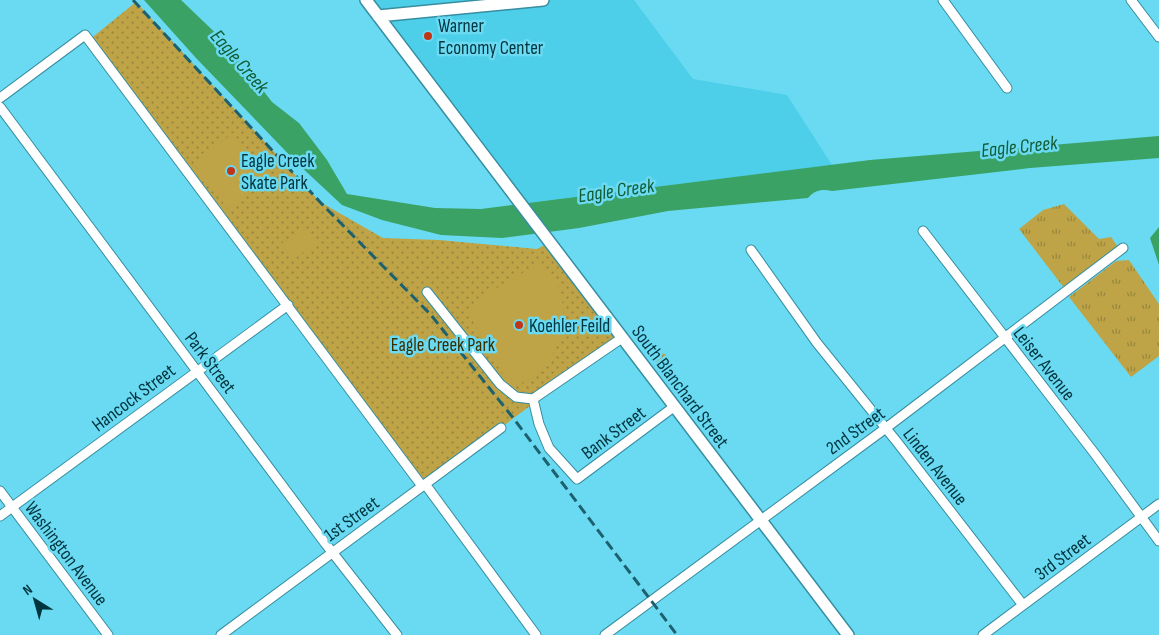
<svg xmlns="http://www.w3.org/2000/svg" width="1159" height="635" viewBox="0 0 1159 635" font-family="'Sofia Sans Condensed',sans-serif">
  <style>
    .built { fill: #4dcee9 }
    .grass { fill: url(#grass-tufts) }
    .park { fill: url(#park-dots) }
    .pitch { fill: #bea447 }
    .water { fill: #3aa264 }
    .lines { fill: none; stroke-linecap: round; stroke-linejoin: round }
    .street-casing { stroke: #378ea0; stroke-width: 11 }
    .secondary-casing { stroke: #378ea0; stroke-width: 14 }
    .street { stroke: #fff; stroke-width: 9 }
    .secondary { stroke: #fff; stroke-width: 11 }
    .rail { stroke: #1d616f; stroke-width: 3; stroke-dasharray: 10 5; stroke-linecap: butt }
    .poi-dot { fill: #bf3515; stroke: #6adaf2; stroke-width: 2 }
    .labels { text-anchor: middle; stroke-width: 5; stroke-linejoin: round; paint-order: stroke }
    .poi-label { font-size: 19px; fill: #00343e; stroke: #6adaf2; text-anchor: start }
    .park-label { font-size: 19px; fill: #3a2e00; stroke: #6adaf2 }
    .street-label { font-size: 19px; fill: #00343e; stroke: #6adaf2 }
    .water-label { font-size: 20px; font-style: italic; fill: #115c33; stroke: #6adaf2 }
  </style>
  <defs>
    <pattern id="grass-tufts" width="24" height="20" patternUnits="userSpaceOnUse" patternTransform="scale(1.25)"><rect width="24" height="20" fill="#bea447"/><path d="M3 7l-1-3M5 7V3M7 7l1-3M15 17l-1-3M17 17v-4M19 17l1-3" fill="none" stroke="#98863d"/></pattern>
    <pattern id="park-dots" width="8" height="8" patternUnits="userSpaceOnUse" patternTransform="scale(1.25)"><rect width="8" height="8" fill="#bea447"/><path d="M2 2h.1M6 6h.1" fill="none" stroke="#98863d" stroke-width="1.8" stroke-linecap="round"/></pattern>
  </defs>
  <rect width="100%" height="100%" fill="#6adaf2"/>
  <path class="built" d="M 366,0 L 634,0 L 693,79 L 787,95 L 832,165 L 527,203 Z"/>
  <path class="grass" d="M 1064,204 L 1099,239 L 1111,237 L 1118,247 L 1064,288 L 1019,229 L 1043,210 Z
    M 1129,260 L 1159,304 L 1159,356 L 1131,377 L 1069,297 L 1116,261 Z
    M 654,352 L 665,354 L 668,357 L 666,366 L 663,370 L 650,354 Z"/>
  <path class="park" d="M 136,2 L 320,202 L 383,238 L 439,240 L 537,249 L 550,242 L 622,338 L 422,486 L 89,40 Z"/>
  <path class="pitch" d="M 233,133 L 268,178 L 228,209 L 194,164 Z
    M 305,227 L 316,243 L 294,259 L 282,243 Z
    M 541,262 C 549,271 556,280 560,291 C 569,319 559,357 535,375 C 528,380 519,384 511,388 L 470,316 L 475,301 Z"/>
  <path class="water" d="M 144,0 L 181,0 L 227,44 L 272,102 L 299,123 L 327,160 L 347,194 L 435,208 L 481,209 L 870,160 L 1159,136 L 1159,158 L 1030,168 L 832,191 C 822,189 815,190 808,198 L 668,211 L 579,228 L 502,238 L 441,235 L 382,220 L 342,205 L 298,164 L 196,58 Z
    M 1159,227 L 1159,265 L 1150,238 Z"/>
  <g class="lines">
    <defs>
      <path id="street" d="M 943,0 L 1007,88
        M 1131,0 L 1159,37
        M 0,98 L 85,35 L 422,486
        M 0,107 L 325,543 L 397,635
        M 923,231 L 1095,454 L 1159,541
        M 751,250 L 817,343 L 897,442 L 1023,605
        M 427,292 L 500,384 L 516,397 L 533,399 L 539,424 L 549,448 L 577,479 L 675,406
        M 533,399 L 622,338
        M 425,484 L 536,635
        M 0,491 L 108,635
        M 0,516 L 288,305
        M 221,635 L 501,428
        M 605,635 L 886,428 L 1123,248
        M 983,635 L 1159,504"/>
      <path id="secondary" d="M 366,0 L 848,635
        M 378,16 L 543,0"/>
    </defs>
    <use href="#street" class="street-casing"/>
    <use href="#secondary" class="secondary-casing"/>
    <use href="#street" class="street"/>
    <use href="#secondary" class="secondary"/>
    <path class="rail" d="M 133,0 L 320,202 L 431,315 L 514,419 L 677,635"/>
  </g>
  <g class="poi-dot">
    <circle cx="428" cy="36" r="5"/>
    <circle cx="231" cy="171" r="5"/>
    <circle cx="519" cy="325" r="5"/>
  </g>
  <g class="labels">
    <g class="poi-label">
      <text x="438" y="32">Warner<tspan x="438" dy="22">Economy Center</tspan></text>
      <text x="241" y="167">Eagle Creek<tspan x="241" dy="22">Skate Park</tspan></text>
      <text x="529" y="332">Koehler Feild</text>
    </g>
    <g class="park-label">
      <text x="443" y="351">Eagle Creek Park</text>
    </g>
    <g class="street-label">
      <text transform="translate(211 362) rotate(53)" y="7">Park Street</text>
      <text transform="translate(1045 363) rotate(52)" y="7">Leiser Avenue</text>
      <text transform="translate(681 386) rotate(53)" y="7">South Blanchard Street</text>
      <text transform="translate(133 397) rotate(-37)" y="7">Hancock Street</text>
      <text transform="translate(855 430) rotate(-36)" y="7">2nd Street</text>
      <text transform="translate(613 432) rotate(-37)" y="7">Bank Street</text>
      <text transform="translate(936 466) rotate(52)" y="7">Linden Avenue</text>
      <text transform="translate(351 518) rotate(-36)" y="7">1st Street</text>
      <text transform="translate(67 553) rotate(53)" y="7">Washington Avenue</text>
      <text transform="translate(1062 556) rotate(-37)" y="7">3rd Street</text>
    </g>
    <g class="water-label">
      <text transform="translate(240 61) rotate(49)" y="7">Eagle Creek</text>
      <text transform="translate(1019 146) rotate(-6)" y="7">Eagle Creek</text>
      <text transform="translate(616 190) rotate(-8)" y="7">Eagle Creek</text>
    </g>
  </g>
  <g transform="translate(35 600) rotate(323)" stroke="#6adaf2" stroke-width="4" paint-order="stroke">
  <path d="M0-4L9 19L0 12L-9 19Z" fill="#00343e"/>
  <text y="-8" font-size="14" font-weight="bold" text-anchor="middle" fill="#00343e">N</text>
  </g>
</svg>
